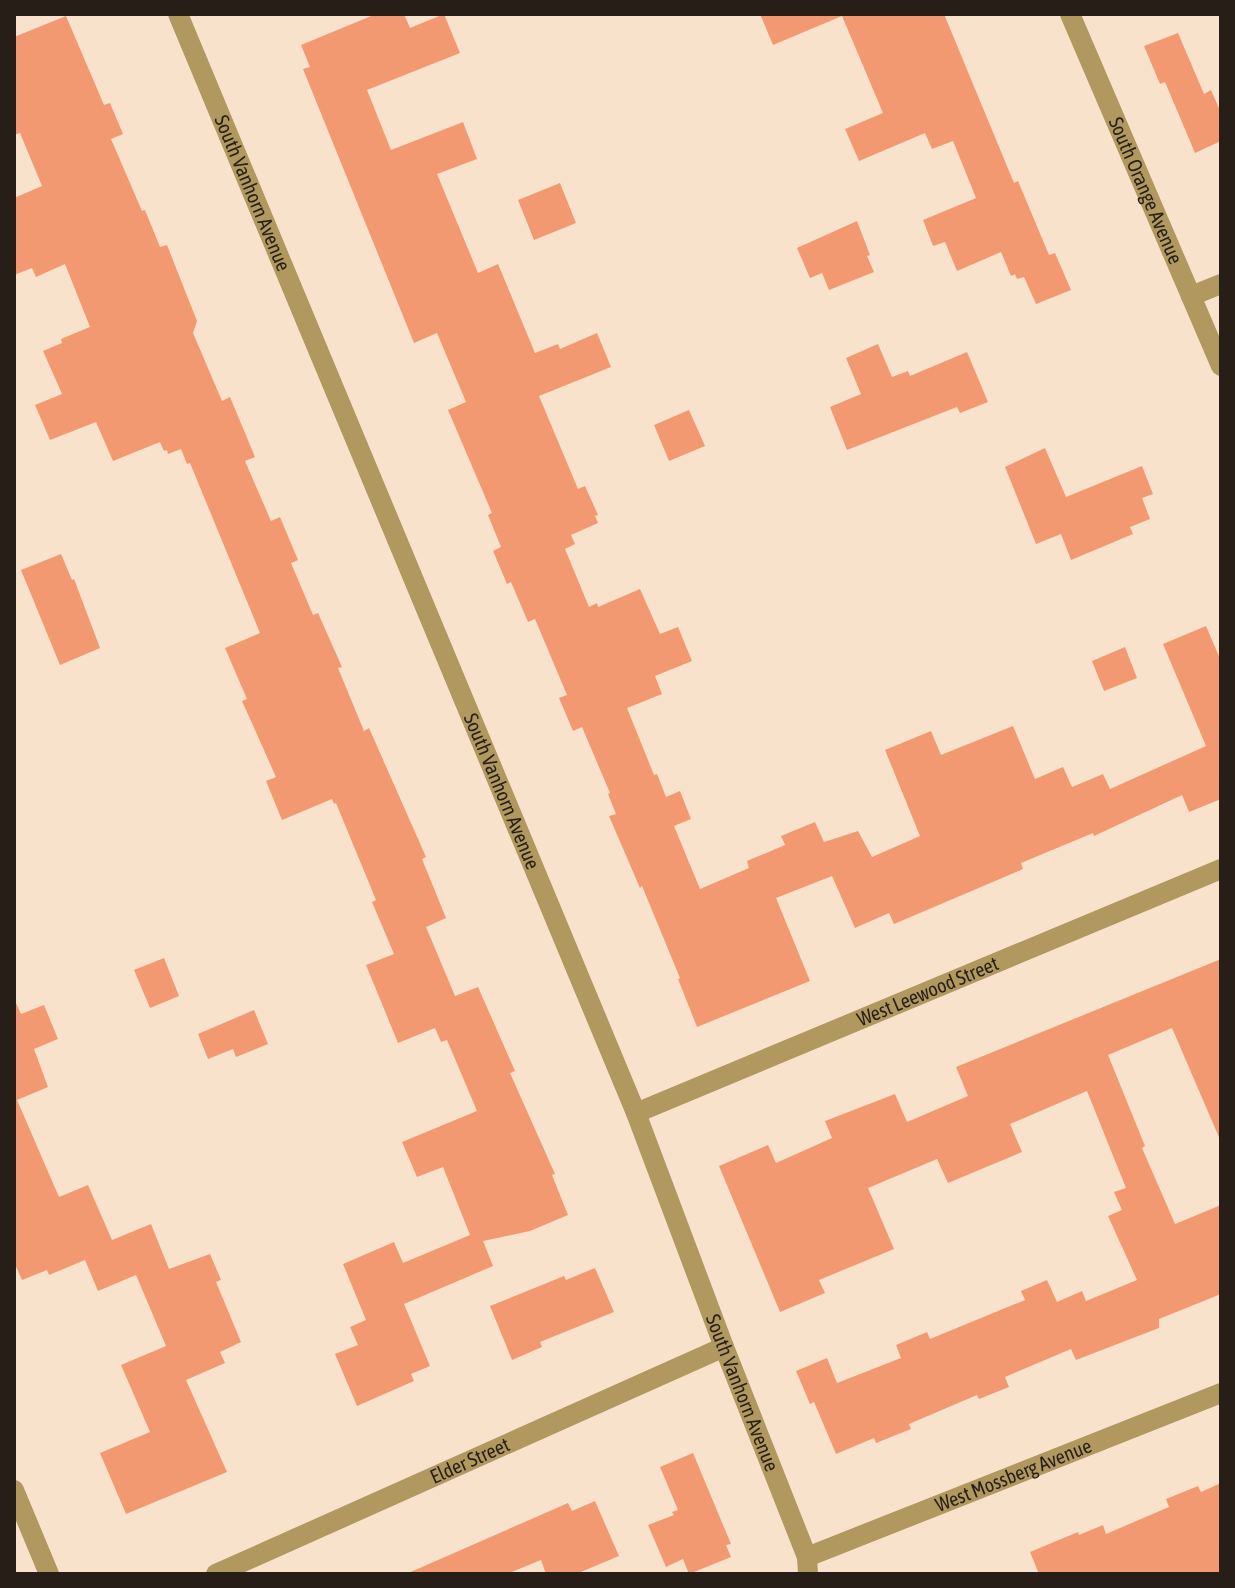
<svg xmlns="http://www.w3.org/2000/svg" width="1235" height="1588" viewBox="0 0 1235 1588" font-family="'Asap Condensed',sans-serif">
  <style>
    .building { fill: #f39972 }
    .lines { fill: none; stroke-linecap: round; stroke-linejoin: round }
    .minor { stroke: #b1985f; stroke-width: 20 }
    .tertiary { stroke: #b1985f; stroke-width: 20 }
    .labels { text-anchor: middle; stroke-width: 8; stroke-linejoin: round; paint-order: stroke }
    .street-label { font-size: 20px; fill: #271f17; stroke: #fff1e4 }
  </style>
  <rect width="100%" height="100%" fill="#f9e2cc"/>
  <path class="building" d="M 376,14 L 404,14 L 410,28 L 444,14 L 460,53 L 367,90 L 391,150 L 463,122 L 477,159 L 437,174 L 478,273 L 498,264 L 535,353 L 558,344 L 560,349 L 597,333 L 611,367 L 539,396 L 578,489 L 585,486 L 598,515 L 595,516 L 598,523 L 571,535 L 575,544 L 565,549 L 589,607 L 597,603 L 598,607 L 640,589 L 660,634 L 678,627 L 692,661 L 655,676 L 662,694 L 627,708 L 654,775 L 657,774 L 666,797 L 680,791 L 691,819 L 674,826 L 700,889 L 749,868 L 747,861 L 785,845 L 781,836 L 815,822 L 824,842 L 858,831 L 872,857 L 920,836 L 885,750 L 931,731 L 941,755 L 1013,726 L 1035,779 L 1063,767 L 1072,787 L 1103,774 L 1110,789 L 1206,746 L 1163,644 L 1206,626 L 1221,661 L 1221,799 L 1189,812 L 1182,795 L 1094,836 L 1093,833 L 1021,863 L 1023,869 L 894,924 L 889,913 L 855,928 L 832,876 L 776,898 L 810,981 L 697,1027 L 678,979 L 680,978 L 642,886 L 640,888 L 609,816 L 616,814 L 608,794 L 610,793 L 582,727 L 573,731 L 559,698 L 567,695 L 535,619 L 528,622 L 511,582 L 507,584 L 493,551 L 501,547 L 488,515 L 492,513 L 448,410 L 466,402 L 437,333 L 414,343 L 303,69 L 310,67 L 301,45 Z
    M 760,14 L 944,14 L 1014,183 L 1018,181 L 1049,255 L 1055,253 L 1071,290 L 1036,304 L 1024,277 L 1017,279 L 1015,274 L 1011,276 L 1001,252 L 957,271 L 945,242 L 933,246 L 923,220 L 976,198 L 953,141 L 932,149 L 925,133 L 859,161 L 845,129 L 883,113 L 842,16 L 773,45 Z
    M 66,16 L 104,105 L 110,103 L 123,134 L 111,139 L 142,211 L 145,210 L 160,247 L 167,245 L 197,321 L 193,333 L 222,401 L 230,397 L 255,457 L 245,461 L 271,521 L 280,517 L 298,560 L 291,563 L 313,615 L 318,613 L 342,667 L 338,668 L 364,731 L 369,728 L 426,857 L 422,859 L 446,918 L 426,927 L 455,996 L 478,987 L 515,1071 L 510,1073 L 555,1174 L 552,1175 L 568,1215 L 530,1231 L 483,1241 L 493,1266 L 404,1304 L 430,1366 L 411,1374 L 414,1381 L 357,1406 L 335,1354 L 358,1345 L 350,1327 L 366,1320 L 343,1264 L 394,1242 L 403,1263 L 470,1235 L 443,1167 L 417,1177 L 402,1142 L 477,1111 L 447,1040 L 441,1042 L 435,1028 L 398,1043 L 366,965 L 394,954 L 372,902 L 376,900 L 336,803 L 334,804 L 332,799 L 282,820 L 266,781 L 276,777 L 242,701 L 247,699 L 225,648 L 260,633 L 190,463 L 187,464 L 181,449 L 168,454 L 167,450 L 164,451 L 160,442 L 113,461 L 96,422 L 50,440 L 35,405 L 62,394 L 43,351 L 62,343 L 61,339 L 90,327 L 65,264 L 36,277 L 32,268 L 14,275 L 14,198 L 42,186 L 20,133 L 14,135 L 14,37 Z
    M 1178,33 L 1204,94 L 1211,90 L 1221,113 L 1221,141 L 1195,153 L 1165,82 L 1160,84 L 1144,46 Z
    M 560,183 L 576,223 L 534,240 L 518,200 Z
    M 857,221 L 870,255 L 867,256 L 874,272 L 829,290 L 822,273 L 810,278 L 797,248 Z
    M 878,344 L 892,377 L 908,371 L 910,376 L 967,352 L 988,402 L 960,413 L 957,407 L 847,450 L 830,407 L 861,394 L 846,358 Z
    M 689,410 L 705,446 L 669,461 L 654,425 Z
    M 1045,448 L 1066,497 L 1142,466 L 1153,494 L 1142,498 L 1150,519 L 1130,527 L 1133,534 L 1071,560 L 1061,534 L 1036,544 L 1005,467 Z
    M 61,554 L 72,580 L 74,579 L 100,648 L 60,665 L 21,570 Z
    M 1125,647 L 1137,678 L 1104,691 L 1092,661 Z
    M 164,958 L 179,996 L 150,1008 L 134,970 Z
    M 1221,959 L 1221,1142 L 1172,1028 L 1108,1055 L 1145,1146 L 1142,1148 L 1175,1224 L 1221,1205 L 1221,1294 L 1159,1319 L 1159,1328 L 1076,1360 L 1071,1349 L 1005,1377 L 1009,1387 L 979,1399 L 977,1395 L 909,1424 L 911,1429 L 876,1443 L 874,1438 L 836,1454 L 814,1402 L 810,1404 L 796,1371 L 827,1358 L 837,1383 L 901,1358 L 896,1345 L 927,1332 L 930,1339 L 1025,1300 L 1021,1291 L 1047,1280 L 1057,1302 L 1082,1291 L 1086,1301 L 1137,1280 L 1108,1216 L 1122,1210 L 1114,1192 L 1126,1188 L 1087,1091 L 1010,1124 L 1022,1152 L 948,1183 L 937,1159 L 868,1188 L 894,1249 L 819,1280 L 825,1293 L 780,1312 L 719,1166 L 768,1145 L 776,1163 L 832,1138 L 825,1121 L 895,1094 L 907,1122 L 968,1096 L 956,1067 Z
    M 16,1003 L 21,1014 L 44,1005 L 58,1039 L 34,1049 L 48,1087 L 17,1100 L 59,1197 L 88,1185 L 112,1240 L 151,1224 L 169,1269 L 210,1254 L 221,1280 L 216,1282 L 241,1342 L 220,1352 L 225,1363 L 186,1380 L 227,1472 L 126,1514 L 100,1453 L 150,1432 L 121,1365 L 166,1346 L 136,1275 L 98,1291 L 85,1260 L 49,1275 L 47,1270 L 22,1280 L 14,1262 L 14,1004 Z
    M 254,1010 L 268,1044 L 236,1057 L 233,1049 L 208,1059 L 198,1034 Z
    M 595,1268 L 614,1312 L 540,1342 L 542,1347 L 512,1360 L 490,1306 L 564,1276 L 566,1280 Z
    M 693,1453 L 731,1544 L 726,1545 L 731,1557 L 689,1574 L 683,1559 L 666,1567 L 648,1525 L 674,1515 L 672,1512 L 678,1510 L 660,1467 Z
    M 1221,1483 L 1221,1574 L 1039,1574 L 1030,1552 L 1078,1532 L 1079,1535 L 1103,1525 L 1106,1534 L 1169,1507 L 1166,1499 L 1198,1486 L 1201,1492 Z
    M 595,1501 L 619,1556 L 576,1574 L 546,1574 L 541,1560 L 507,1574 L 406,1574 L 568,1503 L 572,1511 Z"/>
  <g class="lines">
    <g class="minor">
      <path id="s1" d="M 178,14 L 636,1113 L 724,1347 L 807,1557 L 808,1574"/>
      <path d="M 1191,296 L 1221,284"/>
      <path id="s2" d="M 636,1113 L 1221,869"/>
      <path d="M 14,1490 L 49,1574"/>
      <path id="s3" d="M 807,1557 L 1221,1393"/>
      <path id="s4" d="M 216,1574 L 724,1347"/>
    </g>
    <path class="tertiary" id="s5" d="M 1070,14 L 1221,366"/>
  </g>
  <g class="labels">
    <g class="street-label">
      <text dy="7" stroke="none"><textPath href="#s5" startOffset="192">South Orange Avenue</textPath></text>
      <text dy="7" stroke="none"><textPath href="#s1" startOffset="194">South Vanhorn Avenue</textPath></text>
      <text dy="7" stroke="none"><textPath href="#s1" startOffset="842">South Vanhorn Avenue</textPath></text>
      <text dy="7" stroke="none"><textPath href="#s2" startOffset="316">West Leewood Street</textPath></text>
      <text dy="7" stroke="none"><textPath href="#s1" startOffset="1490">South Vanhorn Avenue</textPath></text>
      <text dy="7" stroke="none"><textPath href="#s4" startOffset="278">Elder Street</textPath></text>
      <text dy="7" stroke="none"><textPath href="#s3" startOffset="222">West Mossberg Avenue</textPath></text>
    </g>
  </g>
  <rect width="1235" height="1588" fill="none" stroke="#271f17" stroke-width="32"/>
</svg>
